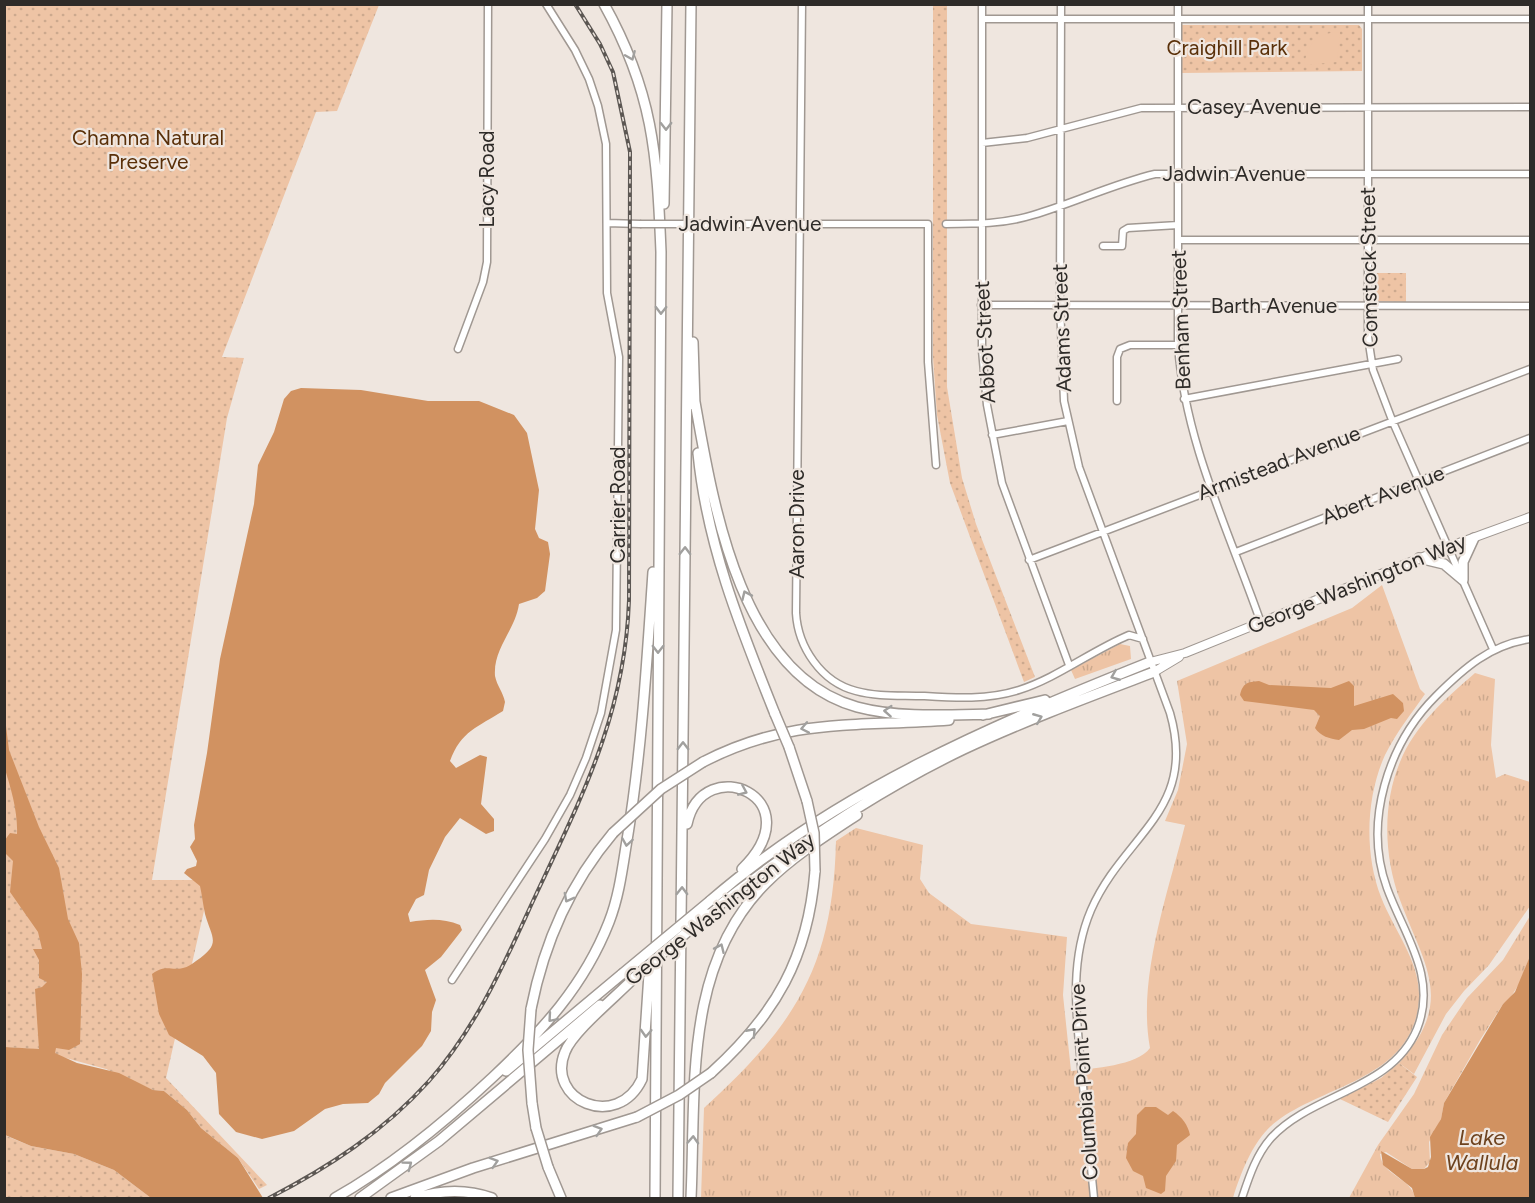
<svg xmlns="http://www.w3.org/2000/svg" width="1535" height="1203" viewBox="0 0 1535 1203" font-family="Figtree,sans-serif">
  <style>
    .grass { fill: url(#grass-tufts) }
    .park { fill: url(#park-dots) }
    .garden { fill: #eec4a5 }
    .water { fill: #d19261 }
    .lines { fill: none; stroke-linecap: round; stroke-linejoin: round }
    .minor-casing { stroke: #a09892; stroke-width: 9 }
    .major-casing { stroke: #a09892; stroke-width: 10 }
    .highway-casing { stroke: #a09892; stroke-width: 12 }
    .minor { stroke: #fff; stroke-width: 6 }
    .major { stroke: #fff; stroke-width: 8 }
    .highway { stroke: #fff; stroke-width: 9 }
    .rail-casing { stroke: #5c5753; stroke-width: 4 }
    .rail { stroke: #efe6df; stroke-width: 1.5; stroke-dasharray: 4.5; stroke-linecap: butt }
    .minor-bridge-casing { stroke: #a09892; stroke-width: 9; stroke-linecap: butt }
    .highway-bridge-casing { stroke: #a09892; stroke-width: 12; stroke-linecap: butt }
    .minor-bridge { stroke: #fff; stroke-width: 6 }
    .highway-bridge { stroke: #fff; stroke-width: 9 }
    .oneway { stroke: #a1a09e }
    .labels { text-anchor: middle; stroke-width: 4.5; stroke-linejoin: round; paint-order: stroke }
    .park-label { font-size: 21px; fill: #5a3009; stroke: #efe6df }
    .street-label { font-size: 21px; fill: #2e2b28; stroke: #efe6df }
    .water-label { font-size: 22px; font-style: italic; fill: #6d421e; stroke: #efe6df }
  </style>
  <defs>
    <pattern id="grass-tufts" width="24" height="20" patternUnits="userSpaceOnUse" patternTransform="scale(1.5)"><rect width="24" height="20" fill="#eec4a5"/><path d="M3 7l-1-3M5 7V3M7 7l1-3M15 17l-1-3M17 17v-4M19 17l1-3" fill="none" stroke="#cca98e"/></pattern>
    <pattern id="park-dots" width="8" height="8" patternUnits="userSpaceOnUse" patternTransform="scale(1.5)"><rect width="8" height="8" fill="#eec4a5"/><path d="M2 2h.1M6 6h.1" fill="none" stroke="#cca98e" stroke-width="1.8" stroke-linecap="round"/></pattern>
  </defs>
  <rect width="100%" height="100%" fill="#efe6df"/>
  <path class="grass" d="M 1382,585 L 1420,689 L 1425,694 C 1411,714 1396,733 1385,755 C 1366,797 1364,853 1381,897 C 1398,940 1432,974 1414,1024 C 1394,1080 1321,1088 1277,1121 C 1254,1138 1241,1172 1233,1198 L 701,1198 L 704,1108 C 795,1025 833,967 836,841 L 856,828 L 923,845 L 920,879 L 929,893 L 971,924 L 1067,937 L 1063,995 L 1071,1071 C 1093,1068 1137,1066 1150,1048 C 1137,978 1168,893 1185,825 L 1165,821 L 1178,790 L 1187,744 L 1177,681 L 1352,608 Z
    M 1120,644 L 1130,646 L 1131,659 L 1075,679 L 1071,670 Z
    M 1475,673 L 1495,679 L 1491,745 L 1496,778 L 1505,774 L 1530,782 L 1530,906 L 1489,965 L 1464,991 L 1446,1014 L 1414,1074 L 1399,1063 C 1456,1001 1424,965 1400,900 C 1384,857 1382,805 1400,762 C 1415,725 1445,699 1475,673 Z
    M 1530,916 L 1530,956 L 1519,984 L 1509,1000 L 1503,1004 L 1480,1040 L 1444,1103 L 1441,1119 L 1429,1142 L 1430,1162 L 1424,1169 L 1412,1169 L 1386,1152 L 1380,1154 C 1382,1176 1412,1178 1415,1198 L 1349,1198 L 1378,1145 L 1414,1094 L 1442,1035 L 1467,998 L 1503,960 Z"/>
  <path class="park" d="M 947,4 L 947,387 L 962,478 L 976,524 L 1035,677 L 1024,682 L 950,483 L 937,415 L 933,357 L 933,5 Z
    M 5,5 L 379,5 L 337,111 L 316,112 L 222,357 L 244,358 L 227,418 L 152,880 L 211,880 L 166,1078 L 267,1185 L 259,1189 L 238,1158 L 201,1128 L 187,1110 L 164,1091 L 153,1090 L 106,1069 L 33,1049 L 5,1047 Z
    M 1181,25 L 1359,25 L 1362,29 L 1362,71 L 1182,73 Z
    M 1374,273 L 1406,273 L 1406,302 L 1374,301 Z
    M 1399,1063 L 1417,1077 L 1388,1122 L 1340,1099 L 1381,1078 Z
    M 4,1135 L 31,1146 L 74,1154 L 114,1170 L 151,1198 L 5,1198 Z"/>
  <path class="garden" d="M 1340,32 L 1337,62 L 1304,65 C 1309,42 1316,33 1340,32 Z
    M 1192,46 L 1211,46 L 1210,60 L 1192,60 Z"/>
  <path class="water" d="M 301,388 L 361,390 L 428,401 L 479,401 L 514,415 L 527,433 L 539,490 L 535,529 L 539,538 L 548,542 L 550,554 L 545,591 L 537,598 L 519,604 C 515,631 493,648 495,676 C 497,686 503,692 505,702 L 503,711 C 478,727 461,731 450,761 L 456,768 L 480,755 L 487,757 L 481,804 L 494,819 L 494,831 L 486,834 L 460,818 L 445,837 L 429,870 L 424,895 L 416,899 L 408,914 L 410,922 C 428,919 443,918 460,925 L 462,930 L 441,957 L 425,970 L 436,1000 L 432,1012 L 431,1031 L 422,1046 L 385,1083 L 379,1094 L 368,1103 L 343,1104 L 325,1109 L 294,1131 L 262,1139 L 236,1132 L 219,1114 L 216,1073 L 203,1056 L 169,1035 L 159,1014 L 152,974 C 167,964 169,971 183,968 C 188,967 192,964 196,961 C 222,943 212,939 205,914 C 203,904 202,895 200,886 L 184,873 L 187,869 L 196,866 L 197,861 L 190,847 L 195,839 L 194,825 L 207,753 L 220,659 L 254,504 L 258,465 L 274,432 L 284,399 L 291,391 Z
    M 1259,681 L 1269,685 L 1331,688 L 1349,681 L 1354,686 L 1354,706 L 1393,694 L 1403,703 L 1404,711 L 1397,719 L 1391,718 L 1364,729 L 1352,730 L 1339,740 C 1330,739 1320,736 1315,728 L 1320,716 L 1314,710 L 1244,701 L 1240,695 C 1243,683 1247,682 1259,681 Z
    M 5,718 L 9,750 L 39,827 L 59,868 L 68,919 L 79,943 L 82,974 L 80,1044 L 69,1050 L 56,1048 L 55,1053 L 77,1063 L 119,1073 L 153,1090 L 164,1091 L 187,1110 L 201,1128 L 238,1158 L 263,1198 L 151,1198 L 114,1170 L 74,1154 L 31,1146 L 5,1135 L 5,1047 L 39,1049 L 35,989 L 42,987 L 47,982 L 39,978 L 39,960 L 33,949 L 42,949 L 38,932 L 10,892 L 13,861 L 5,853 L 5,840 L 10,833 L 17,834 C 18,812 11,789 5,769 C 1,755 4,731 5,718 Z
    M 1530,956 L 1530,1198 L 1415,1198 L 1412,1188 L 1383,1165 L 1381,1151 L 1412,1169 L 1424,1169 L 1428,1167 L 1431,1157 L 1430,1137 L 1441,1119 L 1444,1103 L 1503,1004 L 1515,992 Z
    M 1156,1107 L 1168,1115 L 1173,1111 C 1182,1117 1188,1125 1190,1135 L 1177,1145 L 1176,1161 L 1166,1176 L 1165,1191 L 1161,1194 L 1146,1188 L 1143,1176 L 1133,1171 L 1126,1158 L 1128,1143 L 1136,1134 L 1137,1115 L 1145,1107 Z"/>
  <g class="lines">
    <defs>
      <path id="minor" d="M 802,4 L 796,613 C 798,647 821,682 856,691 C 878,697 901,695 924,696 C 956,698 987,700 1019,690 C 1057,678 1091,651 1129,635 L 1143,639
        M 982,4 L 982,350 L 987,405 L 1002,483 L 1069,665
        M 1061,4 L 1060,305 L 1064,401 L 1079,467 L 1170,713 C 1198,811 1124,834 1091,910 C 1068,964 1077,1020 1082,1076 C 1086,1117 1090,1158 1094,1198
        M 1178,4 L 1178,345 C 1185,443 1229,531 1261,623
        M 1368,4 L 1368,337 L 1373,370 L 1392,420 L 1493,649
        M 982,19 L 1530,19
        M 982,143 L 1027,138 L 1141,108 L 1530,107
        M 607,223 L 640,224
        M 713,224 L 928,224 L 928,362 L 936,465
        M 946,224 C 975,224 1004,224 1033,215 C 1074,203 1113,184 1155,174 L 1530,174
        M 1178,240 L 1530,240
        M 1103,246 L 1122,246 L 1123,231 L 1128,228 L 1178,225
        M 981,305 L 1530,306
        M 458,349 L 483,282 L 487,262 L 488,4
        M 1184,399 L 1398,359
        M 1117,401 L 1117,357 L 1120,349 L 1130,345 L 1178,345
        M 992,435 L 1068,421
        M 1236,552 L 1530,438
        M 1029,560 L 1530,369
        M 452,980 L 545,839 L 570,795 L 586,758 L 601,713 L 616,630 L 619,357 L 607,293 L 606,144 L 598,106 L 589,79 L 575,50 L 546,4
        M 1242,1198 C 1249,1177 1256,1155 1271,1138 C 1312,1093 1392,1090 1417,1029 C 1438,977 1404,935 1387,888 C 1363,822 1388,744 1436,696 C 1464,668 1490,645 1530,639"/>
      <path id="major" d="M 1150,662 L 1185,653 L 1448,547 L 1530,517
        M 1154,672 L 1179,657"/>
      <path id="highway" d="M 604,4 C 653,92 657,153 661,252 L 655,1198
        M 664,204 L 667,4
        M 693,342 L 695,406
        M 695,402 C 713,504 740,675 857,707 C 898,718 946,715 989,714
        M 698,453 C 707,546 741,629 775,714
        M 1419,558 L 1444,564 L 1463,580
        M 1463,580 L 1463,562 L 1474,538
        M 983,715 L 1045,700
        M 789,747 L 807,801
        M 703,762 C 790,717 856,727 949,720
        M 687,824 C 703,750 815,798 742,869
        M 710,901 C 838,790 995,724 1150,662
        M 708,914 C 788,851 872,793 964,749 C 1026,720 1091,696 1154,672
        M 635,977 C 618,995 573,1031 565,1052 C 545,1100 617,1132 642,1079 L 650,959
        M 531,1009 C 544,943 569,885 613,833
        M 506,1071 L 622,974
        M 711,1073 C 776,1014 808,958 815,871
        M 532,1103 L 536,1128
        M 548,1167 L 561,1198
        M 335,1198 C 393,1165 444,1123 493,1077 C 542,1031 584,986 609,922 C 620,894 623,863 628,834 C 642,747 647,659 653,572
        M 360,1198 L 439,1141 L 600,1005
        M 391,1198 L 473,1168 L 637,1117
        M 415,1198 C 440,1190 467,1189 492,1198
        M 678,1198 L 691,4
        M 691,1198 C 696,1090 683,966 766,883 C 792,857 825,836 857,815"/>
    </defs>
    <use href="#minor" class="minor-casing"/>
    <use href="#major" class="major-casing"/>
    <use href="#highway" class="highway-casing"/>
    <use href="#minor" class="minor"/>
    <use href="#major" class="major"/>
    <use href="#highway" class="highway"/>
    <defs>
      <path id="rail" d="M 269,1198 C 329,1167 383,1132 429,1081 C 476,1028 504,964 533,901 C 581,798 625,716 629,600 L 630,152 L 613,72 L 600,44 L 575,4"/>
    </defs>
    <use href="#rail" class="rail-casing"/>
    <use href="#rail" class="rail"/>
    <defs>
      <path id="minor-bridge" d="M 640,224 L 713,224"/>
      <path id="highway-bridge" d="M 775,714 L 789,747
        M 807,801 L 814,833 L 815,871
        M 613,833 L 661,789 L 703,762
        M 622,974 L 710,901
        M 635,977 L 708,914
        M 531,1009 L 528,1050 L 532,1103
        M 637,1117 L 679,1095 L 711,1073
        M 536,1128 L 548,1167"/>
    </defs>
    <use href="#minor-bridge" class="minor-bridge-casing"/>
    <use href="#highway-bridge" class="highway-bridge-casing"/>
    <use href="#minor-bridge" class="minor-bridge"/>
    <use href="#highway-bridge" class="highway-bridge"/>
  </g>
  <defs><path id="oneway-chevron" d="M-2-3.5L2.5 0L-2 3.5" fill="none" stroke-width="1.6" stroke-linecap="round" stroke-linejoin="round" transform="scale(1.5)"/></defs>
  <g class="oneway">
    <use href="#oneway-chevron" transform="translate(631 56) rotate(67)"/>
    <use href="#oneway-chevron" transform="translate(666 126) rotate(90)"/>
    <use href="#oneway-chevron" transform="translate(661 310) rotate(91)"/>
    <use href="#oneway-chevron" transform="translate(685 551) rotate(-89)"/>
    <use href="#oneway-chevron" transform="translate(746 595) rotate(-114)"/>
    <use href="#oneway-chevron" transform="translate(658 649) rotate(90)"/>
    <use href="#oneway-chevron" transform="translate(1115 676) rotate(158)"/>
    <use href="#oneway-chevron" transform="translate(888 711) rotate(-176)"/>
    <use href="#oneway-chevron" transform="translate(1038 718) rotate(-22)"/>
    <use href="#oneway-chevron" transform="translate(805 728) rotate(169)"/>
    <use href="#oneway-chevron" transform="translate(683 746) rotate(-90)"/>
    <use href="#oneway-chevron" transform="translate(743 791) rotate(23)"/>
    <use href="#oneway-chevron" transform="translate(627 842) rotate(99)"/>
    <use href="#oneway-chevron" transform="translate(682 891) rotate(-89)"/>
    <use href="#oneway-chevron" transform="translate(568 898) rotate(118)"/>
    <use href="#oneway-chevron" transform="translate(720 948) rotate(-66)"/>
    <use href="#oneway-chevron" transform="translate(552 1018) rotate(131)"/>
    <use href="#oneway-chevron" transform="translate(752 1032) rotate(-48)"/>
    <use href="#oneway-chevron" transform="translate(646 1033) rotate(93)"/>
    <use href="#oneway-chevron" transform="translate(598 1130) rotate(-17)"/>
    <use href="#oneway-chevron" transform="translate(693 1140) rotate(-87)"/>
    <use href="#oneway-chevron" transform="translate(494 1162) rotate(-17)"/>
    <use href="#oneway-chevron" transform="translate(408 1165) rotate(-37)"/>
  </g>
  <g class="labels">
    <g class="park-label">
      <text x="1227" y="55">Craighill Park</text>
      <text x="148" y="145">Chamna Natural<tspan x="148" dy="24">Preserve</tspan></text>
    </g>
    <g class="street-label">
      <text x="1254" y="114">Casey Avenue</text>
      <text x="1234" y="181">Jadwin Avenue</text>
      <text transform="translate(487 179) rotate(-90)" y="7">Lacy Road</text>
      <text x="750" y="231">Jadwin Avenue</text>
      <text transform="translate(1369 267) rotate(-91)" y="7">Comstock Street</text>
      <text x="1274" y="313">Barth Avenue</text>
      <text transform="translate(1181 320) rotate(-92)" y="7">Benham Street</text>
      <text transform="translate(1062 328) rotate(-92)" y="7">Adams Street</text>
      <text transform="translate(985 342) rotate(-93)" y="7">Abbot Street</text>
      <text transform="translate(1279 463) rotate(-21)" y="7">Armistead Avenue</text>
      <text transform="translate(1383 495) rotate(-21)" y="7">Abert Avenue</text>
      <text transform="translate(618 505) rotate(-90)" y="7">Carrier Road</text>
      <text transform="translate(797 524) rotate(-90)" y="7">Aaron Drive</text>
      <text transform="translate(1357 584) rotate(-22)" y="7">George Washington Way</text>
      <text transform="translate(720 909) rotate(-38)" y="7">George Washington Way</text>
      <text transform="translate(1084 1082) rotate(-94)" y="7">Columbia Point Drive</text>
    </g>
    <g class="water-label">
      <text x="1482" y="1145">Lake<tspan x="1482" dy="25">Wallula</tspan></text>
    </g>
  </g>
  <rect width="1535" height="1203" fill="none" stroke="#2e2b28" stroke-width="12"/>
</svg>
